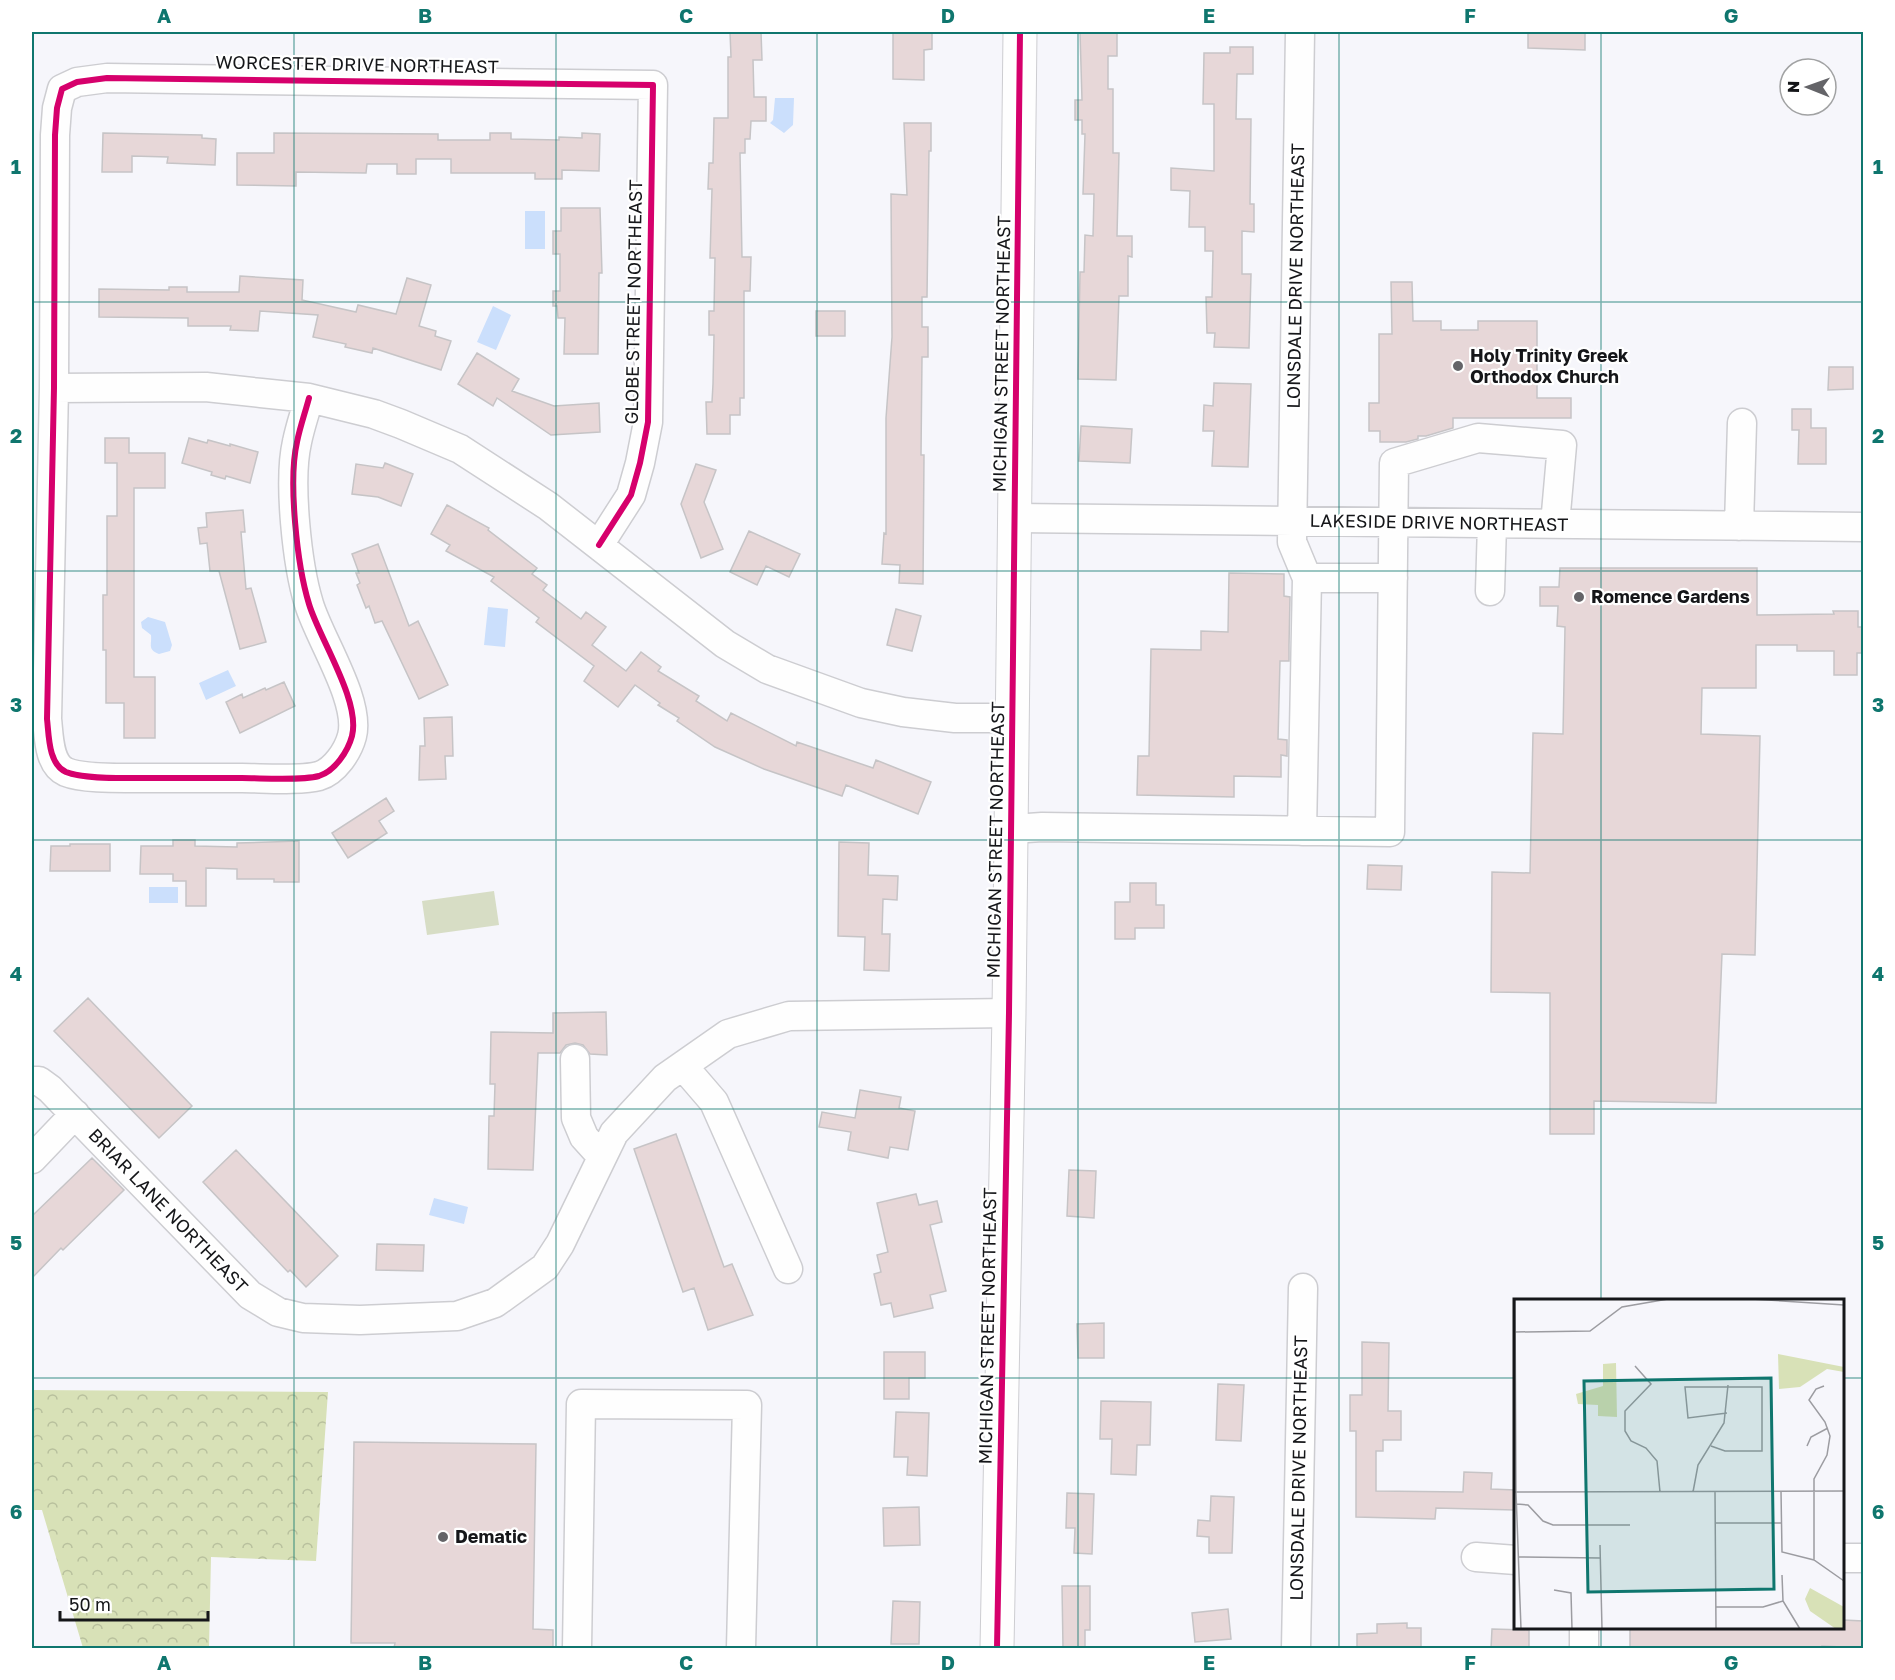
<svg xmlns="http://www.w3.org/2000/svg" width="1895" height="1680" viewBox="0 0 1895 1680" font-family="'Golos Text',sans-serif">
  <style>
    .forest { fill: url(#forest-crowns) }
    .pitch { fill: #d7ddc5 }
    .water { fill: #cbdffc }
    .building { fill: #e7d7d8; stroke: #c6c4c6; stroke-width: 1.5 }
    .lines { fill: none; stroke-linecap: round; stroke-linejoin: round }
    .minor-casing { stroke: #cdcdd1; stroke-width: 31 }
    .major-casing { stroke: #cdcdd1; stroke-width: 35 }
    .minor { stroke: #fefefe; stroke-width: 28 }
    .major { stroke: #fefefe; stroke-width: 33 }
    .cycleway-casing { stroke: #fff; stroke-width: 10 }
    .cycleway { stroke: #d6006c; stroke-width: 6 }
    .grid { fill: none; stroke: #0f766e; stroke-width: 1.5; stroke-opacity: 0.55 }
    .poi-dot { fill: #646468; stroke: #fff; stroke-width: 2 }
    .labels { text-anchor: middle; stroke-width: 4.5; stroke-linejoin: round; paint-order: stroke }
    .street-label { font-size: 18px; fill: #151619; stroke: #fff }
    .poi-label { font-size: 18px; font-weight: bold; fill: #151619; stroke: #fff; text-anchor: start }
    .inset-road { fill: none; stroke: #9c9ca1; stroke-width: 1.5 }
    .view { fill: #0f766e; fill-opacity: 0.15; stroke: #0f766e; stroke-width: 3 }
    .inset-edge { fill: none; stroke: #151619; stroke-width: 3 }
    .neatline { fill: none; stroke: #0f766e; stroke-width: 2 }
    .grid-label { font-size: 20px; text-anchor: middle; font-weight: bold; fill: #0f766e }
  </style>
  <defs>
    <pattern id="forest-crowns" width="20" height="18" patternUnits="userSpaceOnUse" patternTransform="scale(1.5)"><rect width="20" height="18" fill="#d8e1b7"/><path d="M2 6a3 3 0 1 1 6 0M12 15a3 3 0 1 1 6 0" fill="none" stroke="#b8c09d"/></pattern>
  </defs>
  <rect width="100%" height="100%" fill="#f6f6fb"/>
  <path class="forest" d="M 32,1390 L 328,1392 L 316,1561 L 211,1557 L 209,1648 L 83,1648 L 42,1510 L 32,1510 Z"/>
  <path class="pitch" d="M 494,891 L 499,925 L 427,935 L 422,901 Z"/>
  <path class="water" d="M 775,98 L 794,98 L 793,125 L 784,133 L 770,123 L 773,120 Z
    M 525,211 L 545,211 L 545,249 L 525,249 Z
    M 493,306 L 511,315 L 496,350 L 477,342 Z
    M 488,607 L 508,609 L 505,647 L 484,645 Z
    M 148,617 L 165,622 L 172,645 L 170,651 L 159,654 C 147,649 152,645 151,635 L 142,628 L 141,622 Z
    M 228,670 L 236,686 L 206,700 L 199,683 Z
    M 149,887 L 178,887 L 178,903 L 149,903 Z
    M 434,1198 L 468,1207 L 464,1224 L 429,1215 Z"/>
  <path class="building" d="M 730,32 L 761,32 L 762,60 L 753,60 L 754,97 L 766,97 L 766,121 L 751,121 L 750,139 L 745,139 L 745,153 L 740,153 L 742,257 L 751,257 L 750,291 L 744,291 L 744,398 L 740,398 L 740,415 L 730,415 L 730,434 L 707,434 L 706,402 L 712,402 L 713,384 L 714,335 L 709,335 L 709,311 L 714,311 L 715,258 L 710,258 L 712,189 L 708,189 L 709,163 L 713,163 L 714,118 L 728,118 L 728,57 L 731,57 Z
    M 893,32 L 932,32 L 932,49 L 924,50 L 924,80 L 893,79 Z
    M 1080,32 L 1117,32 L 1117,56 L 1108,56 L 1108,89 L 1113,89 L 1113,153 L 1119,153 L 1117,236 L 1132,236 L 1132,257 L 1128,256 L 1128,296 L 1119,296 L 1116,380 L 1078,379 L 1080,272 L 1084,272 L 1085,235 L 1093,236 L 1094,194 L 1083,194 L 1085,134 L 1082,134 L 1082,120 L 1075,120 L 1075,100 L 1082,100 Z
    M 1528,32 L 1585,32 L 1585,50 L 1528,48 Z
    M 1230,47 L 1253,47 L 1253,74 L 1237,74 L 1236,119 L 1251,119 L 1250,204 L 1254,204 L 1254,232 L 1242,231 L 1242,274 L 1251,274 L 1249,348 L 1214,347 L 1215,333 L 1207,333 L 1206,297 L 1212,297 L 1213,251 L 1205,251 L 1205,227 L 1189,227 L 1190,191 L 1171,190 L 1171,168 L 1214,171 L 1214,104 L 1203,104 L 1204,53 L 1230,53 Z
    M 904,123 L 931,123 L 931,151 L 929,151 L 927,297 L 922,297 L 922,327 L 928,327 L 928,357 L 922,357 L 921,455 L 924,455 L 923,584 L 899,583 L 900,565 L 882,564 L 884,533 L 886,534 L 886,418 L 892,337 L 891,194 L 907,195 Z
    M 103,133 L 202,135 L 202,138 L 216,139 L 215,165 L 167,163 L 168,157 L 132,156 L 132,172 L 102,172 Z
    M 274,133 L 438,134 L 438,140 L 490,140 L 490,133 L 511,133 L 511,139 L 559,140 L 559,137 L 582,138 L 582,133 L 600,134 L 599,171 L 562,170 L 562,179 L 535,179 L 535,173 L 451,173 L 451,159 L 416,159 L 416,174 L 397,174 L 397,164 L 367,164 L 366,173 L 296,172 L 296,186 L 237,185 L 237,153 L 274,153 Z
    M 561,208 L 600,208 L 602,273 L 599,273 L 598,354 L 564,354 L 565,318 L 558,318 L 557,306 L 553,306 L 553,291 L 560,291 L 560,254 L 553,254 L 553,231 L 561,231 Z
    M 240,276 L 303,280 L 302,300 L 356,312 L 358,305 L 396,314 L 407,278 L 431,285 L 419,326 L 436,331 L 435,336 L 451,341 L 441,370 L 373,348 L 372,353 L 345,347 L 346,344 L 313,337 L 318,315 L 260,311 L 258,331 L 230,330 L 231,326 L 188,326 L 188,318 L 99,317 L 99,289 L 169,290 L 169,287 L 187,287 L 187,292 L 239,292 Z
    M 1391,282 L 1412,282 L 1413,321 L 1441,321 L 1441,330 L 1478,330 L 1478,321 L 1537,321 L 1537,398 L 1571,398 L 1571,418 L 1453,418 L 1453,428 L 1426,436 L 1418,436 L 1418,439 L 1406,442 L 1380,442 L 1380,431 L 1369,431 L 1369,403 L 1379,403 L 1379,334 L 1392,334 Z
    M 816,311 L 845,311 L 845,336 L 816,336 Z
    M 477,353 L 519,379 L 512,391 L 554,406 L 599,403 L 600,432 L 551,435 L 497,398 L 493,406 L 458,384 Z
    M 1829,367 L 1853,367 L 1853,389 L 1828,390 Z
    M 1214,383 L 1251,384 L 1248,467 L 1212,466 L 1214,431 L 1203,431 L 1204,405 L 1213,406 Z
    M 1792,409 L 1811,409 L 1811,428 L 1826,428 L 1826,464 L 1798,464 L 1799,430 L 1792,430 Z
    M 1081,426 L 1132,429 L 1130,463 L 1079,461 Z
    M 105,438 L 129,438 L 129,453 L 165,453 L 165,488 L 134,488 L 134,677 L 155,677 L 155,738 L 124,738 L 124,703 L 106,703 L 106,650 L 103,650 L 103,595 L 107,595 L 107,516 L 117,516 L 117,463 L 105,463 Z
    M 189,438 L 207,443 L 208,440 L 230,446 L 230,444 L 258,452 L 250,483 L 226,476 L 225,479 L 211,475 L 212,472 L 182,463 Z
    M 385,463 L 413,474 L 401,506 L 378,497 L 352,494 L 356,464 L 383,468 Z
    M 696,464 L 716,470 L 704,502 L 723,549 L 701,558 L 681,504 Z
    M 447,505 L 489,528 L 488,530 L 537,568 L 532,574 L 547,585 L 543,590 L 581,619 L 586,612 L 606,627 L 592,645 L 626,671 L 641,652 L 661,667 L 658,671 L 699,696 L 696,701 L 727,721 L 731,713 L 796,746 L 797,742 L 873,768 L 876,760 L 931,782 L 918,814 L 846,785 L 842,796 L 764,769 L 715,747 L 677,721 L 679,718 L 658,705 L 660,703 L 635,685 L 618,707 L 584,681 L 594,666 L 536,622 L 539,618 L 491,581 L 494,577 L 446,551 L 450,545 L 431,534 Z
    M 243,510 L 245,532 L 241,532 L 246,589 L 251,588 L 266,642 L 240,649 L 219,571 L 210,571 L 207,543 L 200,544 L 198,528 L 207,527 L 206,513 Z
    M 749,531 L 800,554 L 789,577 L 766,566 L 757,585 L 730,572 Z
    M 378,544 L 409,626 L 418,621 L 448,685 L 419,699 L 382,621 L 375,623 L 369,606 L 366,608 L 357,585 L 360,583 L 356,573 L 359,573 L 352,554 Z
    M 1560,568 L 1757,568 L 1757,615 L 1834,614 L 1833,611 L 1858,611 L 1858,627 L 1863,627 L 1863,653 L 1857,653 L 1857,675 L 1834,675 L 1834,651 L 1797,651 L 1797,645 L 1756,645 L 1756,688 L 1702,688 L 1701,734 L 1760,736 L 1755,955 L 1722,954 L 1716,1103 L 1594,1101 L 1594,1134 L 1550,1134 L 1550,993 L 1491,992 L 1492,872 L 1530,873 L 1533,733 L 1563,734 L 1565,627 L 1557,626 L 1558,606 L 1540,606 L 1540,587 L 1559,587 Z
    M 1229,573 L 1284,574 L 1284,596 L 1290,597 L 1289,645 L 1289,661 L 1280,661 L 1278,739 L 1287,740 L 1287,756 L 1281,755 L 1281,777 L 1234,776 L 1234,797 L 1137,795 L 1138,756 L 1149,756 L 1151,649 L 1201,650 L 1201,631 L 1228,632 Z
    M 896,609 L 921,616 L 912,651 L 887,645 Z
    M 284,682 L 295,706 L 240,733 L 226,702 L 242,694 L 243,698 L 265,688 L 266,690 Z
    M 452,717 L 453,756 L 445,756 L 446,779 L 419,780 L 420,746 L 425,746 L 424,718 Z
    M 386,798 L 394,811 L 379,821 L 387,833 L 348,858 L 332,833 Z
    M 173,840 L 195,840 L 195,846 L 237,847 L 237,843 L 299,841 L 299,882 L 274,882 L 274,879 L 237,879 L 237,869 L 206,868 L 206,906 L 186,906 L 186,881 L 173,881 L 173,874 L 140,874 L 141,846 L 173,846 Z
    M 839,842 L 869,843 L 868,875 L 898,876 L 897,900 L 883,899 L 882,934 L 890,934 L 889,971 L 864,970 L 865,937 L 838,936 Z
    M 70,844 L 110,844 L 110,871 L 50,871 L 51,846 L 70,846 Z
    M 1368,865 L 1402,866 L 1401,890 L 1367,889 Z
    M 1130,883 L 1156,883 L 1156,905 L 1164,905 L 1164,928 L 1135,928 L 1135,939 L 1115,939 L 1115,902 L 1130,902 Z
    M 88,998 L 192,1106 L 159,1138 L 54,1031 Z
    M 606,1012 L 607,1055 L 590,1054 L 583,1045 L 575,1043 L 566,1045 L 560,1053 L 538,1053 L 533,1170 L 488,1169 L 489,1116 L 494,1116 L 495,1084 L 490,1084 L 491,1032 L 553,1033 L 553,1013 Z
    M 860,1090 L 901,1097 L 899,1108 L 915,1111 L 908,1150 L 890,1147 L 888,1158 L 848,1150 L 851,1132 L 819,1127 L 822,1112 L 855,1118 Z
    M 676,1134 L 724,1267 L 732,1264 L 753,1315 L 708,1330 L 694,1288 L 683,1292 L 634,1149 Z
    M 236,1150 L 338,1256 L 306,1287 L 290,1270 L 288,1272 L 203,1182 Z
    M 92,1158 L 124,1190 L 63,1250 L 61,1248 L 32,1278 L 32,1216 Z
    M 1069,1170 L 1096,1171 L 1094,1218 L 1067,1216 Z
    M 916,1194 L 919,1205 L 937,1201 L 942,1222 L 930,1225 L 946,1291 L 930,1295 L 933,1308 L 894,1317 L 891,1303 L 881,1305 L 874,1274 L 881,1272 L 877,1255 L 888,1252 L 877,1203 Z
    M 377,1244 L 424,1245 L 423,1271 L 376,1270 Z
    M 1104,1323 L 1104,1358 L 1078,1358 L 1077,1324 Z
    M 1362,1342 L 1389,1343 L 1388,1411 L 1401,1411 L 1401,1440 L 1383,1440 L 1383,1451 L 1376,1451 L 1376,1491 L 1463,1492 L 1464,1472 L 1492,1473 L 1491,1489 L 1515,1490 L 1515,1510 L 1436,1508 L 1435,1519 L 1356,1517 L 1356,1431 L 1350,1431 L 1350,1395 L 1362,1395 Z
    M 884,1352 L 925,1352 L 925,1378 L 909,1378 L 909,1399 L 884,1399 Z
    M 1218,1384 L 1244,1385 L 1241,1441 L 1216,1440 Z
    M 1101,1401 L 1151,1402 L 1150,1445 L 1137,1445 L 1136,1475 L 1111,1474 L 1112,1439 L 1100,1439 Z
    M 896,1412 L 929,1413 L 927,1476 L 907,1475 L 908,1457 L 894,1457 Z
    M 354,1442 L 536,1444 L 533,1629 L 553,1630 L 553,1648 L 394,1648 L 395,1643 L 351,1643 Z
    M 1067,1493 L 1094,1494 L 1092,1554 L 1074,1553 L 1075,1528 L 1066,1528 Z
    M 1211,1496 L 1234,1497 L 1232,1553 L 1209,1553 L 1209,1537 L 1197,1536 L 1198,1520 L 1210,1521 Z
    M 919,1507 L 920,1545 L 884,1546 L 883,1508 Z
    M 1062,1586 L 1090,1586 L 1090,1630 L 1085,1630 L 1085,1648 L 1063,1648 Z
    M 893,1601 L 920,1602 L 919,1644 L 891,1644 Z
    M 1228,1609 L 1231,1639 L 1195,1642 L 1192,1613 Z
    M 1843,1620 L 1863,1621 L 1863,1648 L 1822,1646 L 1822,1648 L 1630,1648 L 1630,1628 L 1842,1628 Z
    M 1407,1623 L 1407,1628 L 1421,1628 L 1421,1648 L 1357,1648 L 1357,1634 L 1377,1633 L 1377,1624 Z
    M 1492,1629 L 1529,1630 L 1529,1648 L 1491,1648 Z"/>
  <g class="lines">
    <defs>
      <path id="minor" d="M 1300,32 L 1292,542 L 1307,578 L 1302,831
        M 54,388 L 206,387 L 261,393 L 309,398 L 374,414 L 401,424 L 460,449 L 548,506 L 725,644 L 767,669 L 861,703 L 903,712 L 955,718 L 1012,718
        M 309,398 C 305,413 300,427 297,442 C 288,481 297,565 309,604 C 319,638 361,701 352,736 C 348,751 335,771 319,776 C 301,781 262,778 242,778 C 207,778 173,778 138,778 C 119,778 83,779 66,772 C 48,764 49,735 47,719 L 54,388 L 55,135 L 57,108 L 62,89 L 77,82 L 107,78 L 653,85 L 648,422 L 640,463 L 631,495 L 599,545
        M 1015,518 L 1864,527
        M 1739,526 L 1742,423
        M 1307,578 L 1393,578
        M 1490,591 L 1492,524
        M 1011,829 L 1042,827 L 1390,832 L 1394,463 L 1478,438 L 1562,445 L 1555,524
        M 575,1059 L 576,1118 L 584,1137 L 602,1157
        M 683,1066 L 714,1102 L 788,1269
        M 32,1081 L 39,1081 L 50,1089 L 250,1295 L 278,1312 L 303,1318 L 360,1320 L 457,1316 L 495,1303 L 545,1267 L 560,1244 L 614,1133 L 665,1078 L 728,1034 L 789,1016 L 1009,1013
        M 32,1159 L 75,1114
        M 1476,1557 L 1516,1560
        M 1842,1558 L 1864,1558
        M 577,1648 L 581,1404 L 747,1405 L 741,1648
        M 1296,1648 L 1303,1288
        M 1584,1648 L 1584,1628"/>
      <path id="major" d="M 997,1648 L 1009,1013 L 1020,32"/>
    </defs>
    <use href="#minor" class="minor-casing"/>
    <use href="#major" class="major-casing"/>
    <use href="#minor" class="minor"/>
    <use href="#major" class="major"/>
    <defs>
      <path id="cycleway" d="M 309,398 C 305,413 300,427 297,442 C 288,481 297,565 309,604 C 319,638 361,701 352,736 C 348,751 335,771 319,776 C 301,781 262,778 242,778 C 207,778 173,778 138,778 C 119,778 83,779 66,772 C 48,764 49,735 47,719 L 54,388 L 55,135 L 57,108 L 62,89 L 77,82 L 107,78 L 653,85 L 648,422 L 640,463 L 631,495 L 599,545
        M 997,1648 L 1009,1013 L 1020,32"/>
    </defs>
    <use href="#cycleway" class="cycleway-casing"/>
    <use href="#cycleway" class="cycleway"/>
  </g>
  <path class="grid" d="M 294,32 L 294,1648M 556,32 L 556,1648M 817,32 L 817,1648M 1078,32 L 1078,1648M 1339,32 L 1339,1648M 1601,32 L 1601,1300M 32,302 L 1864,302M 32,571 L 1864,571M 32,840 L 1864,840M 32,1109 L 1864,1109M 32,1378 L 1516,1378M 1842,1378 L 1864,1378M 1601,1628 L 1601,1648"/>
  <g class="poi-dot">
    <circle cx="1458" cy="366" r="6"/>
    <circle cx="1579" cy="597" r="6"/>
    <circle cx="443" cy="1537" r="6"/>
  </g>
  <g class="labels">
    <g class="street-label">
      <text transform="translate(357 65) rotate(1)" y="6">WORCESTER DRIVE NORTHEAST</text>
      <text transform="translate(1296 276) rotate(-89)" y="6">LONSDALE DRIVE NORTHEAST</text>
      <text transform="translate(634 302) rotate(-89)" y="6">GLOBE STREET NORTHEAST</text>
      <text transform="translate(1002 354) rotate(-89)" y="6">MICHIGAN STREET NORTHEAST</text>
      <text transform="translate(1439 523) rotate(1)" y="6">LAKESIDE DRIVE NORTHEAST</text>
      <text transform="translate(996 840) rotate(-89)" y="6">MICHIGAN STREET NORTHEAST</text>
      <text transform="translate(168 1211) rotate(46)" y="6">BRIAR LANE NORTHEAST</text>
      <text transform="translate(988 1326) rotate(-89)" y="6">MICHIGAN STREET NORTHEAST</text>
      <text transform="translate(1299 1468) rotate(-89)" y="6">LONSDALE DRIVE NORTHEAST</text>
    </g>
    <g class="poi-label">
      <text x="1470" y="362">Holy Trinity Greek<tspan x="1470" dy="21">Orthodox Church</tspan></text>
      <text x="1591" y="603">Romence Gardens</text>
      <text x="455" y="1543">Dematic</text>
    </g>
  </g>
  <g transform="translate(1514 1299)">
    <rect width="330" height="330" fill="#f6f6fb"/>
    <path d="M 264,55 L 330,68 L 330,73 L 313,70 L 286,88 L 265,90 ZM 102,64 L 103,118 L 84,117 L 84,106 L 64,105 L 62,95 L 89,87 L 89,65 ZM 296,289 L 330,308 L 330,330 L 322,330 L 296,312 L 291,300 Z" fill="#d8e1b7"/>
    <path class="inset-road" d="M 1,0 L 2,193M 237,0 L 330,6M 1,33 L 76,32 L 108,8 L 154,0M 121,67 L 137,85 L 111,112 L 111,132 L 117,142 L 132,149 L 143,162 L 146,193M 197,147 L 211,152 L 248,152 L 248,88 L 171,88 L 174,119 L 213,114M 293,147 L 297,138 L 314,129M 267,192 L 268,253 L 300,261 L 330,282M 0,193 L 330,192M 2,193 L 7,330M 179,193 L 184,166 L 210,124 L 214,86M 201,193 L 202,330M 3,205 L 14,206 L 29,222 L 39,226 L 116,226M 201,224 L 267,224M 86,246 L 88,330M 5,258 L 86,259M 300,261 L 300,180 L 313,156 L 316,137 L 311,123 L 295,101 L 302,90 L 310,87M 268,276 L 269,302 L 286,330M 40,291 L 57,294 L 58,330M 202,308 L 249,308 L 269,302"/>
    <path class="view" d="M 257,79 L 260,290 L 74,293 L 70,82 Z"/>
    <rect width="330" height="330" class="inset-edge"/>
  </g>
  <rect width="1895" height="1680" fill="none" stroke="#ffffff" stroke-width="66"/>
  <g transform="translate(1808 87) rotate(271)"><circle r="28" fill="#ffffff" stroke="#a1a2a3" stroke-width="1.5"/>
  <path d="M0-4.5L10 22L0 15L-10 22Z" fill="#646468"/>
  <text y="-9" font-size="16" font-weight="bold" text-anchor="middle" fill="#151619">N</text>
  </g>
  <path d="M60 1611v9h148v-9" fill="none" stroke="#151619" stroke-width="3"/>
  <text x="69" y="1611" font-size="18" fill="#151619" stroke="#ffffff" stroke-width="4.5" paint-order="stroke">50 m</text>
  <rect x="33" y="33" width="1829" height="1614" class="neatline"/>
  <g class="grid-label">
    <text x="164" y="23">A</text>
    <text x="425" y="23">B</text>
    <text x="686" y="23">C</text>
    <text x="948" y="23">D</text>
    <text x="1209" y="23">E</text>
    <text x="1470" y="23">F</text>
    <text x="1731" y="23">G</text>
    <text x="16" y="174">1</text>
    <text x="1878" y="174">1</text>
    <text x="16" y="443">2</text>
    <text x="1878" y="443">2</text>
    <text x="16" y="712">3</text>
    <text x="1878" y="712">3</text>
    <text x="16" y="981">4</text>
    <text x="1878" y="981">4</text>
    <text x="16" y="1250">5</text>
    <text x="1878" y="1250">5</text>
    <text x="16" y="1519">6</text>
    <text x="1878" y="1519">6</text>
    <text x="164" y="1670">A</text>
    <text x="425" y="1670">B</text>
    <text x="686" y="1670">C</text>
    <text x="948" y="1670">D</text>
    <text x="1209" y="1670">E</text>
    <text x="1470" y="1670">F</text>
    <text x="1731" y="1670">G</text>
  </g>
</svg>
